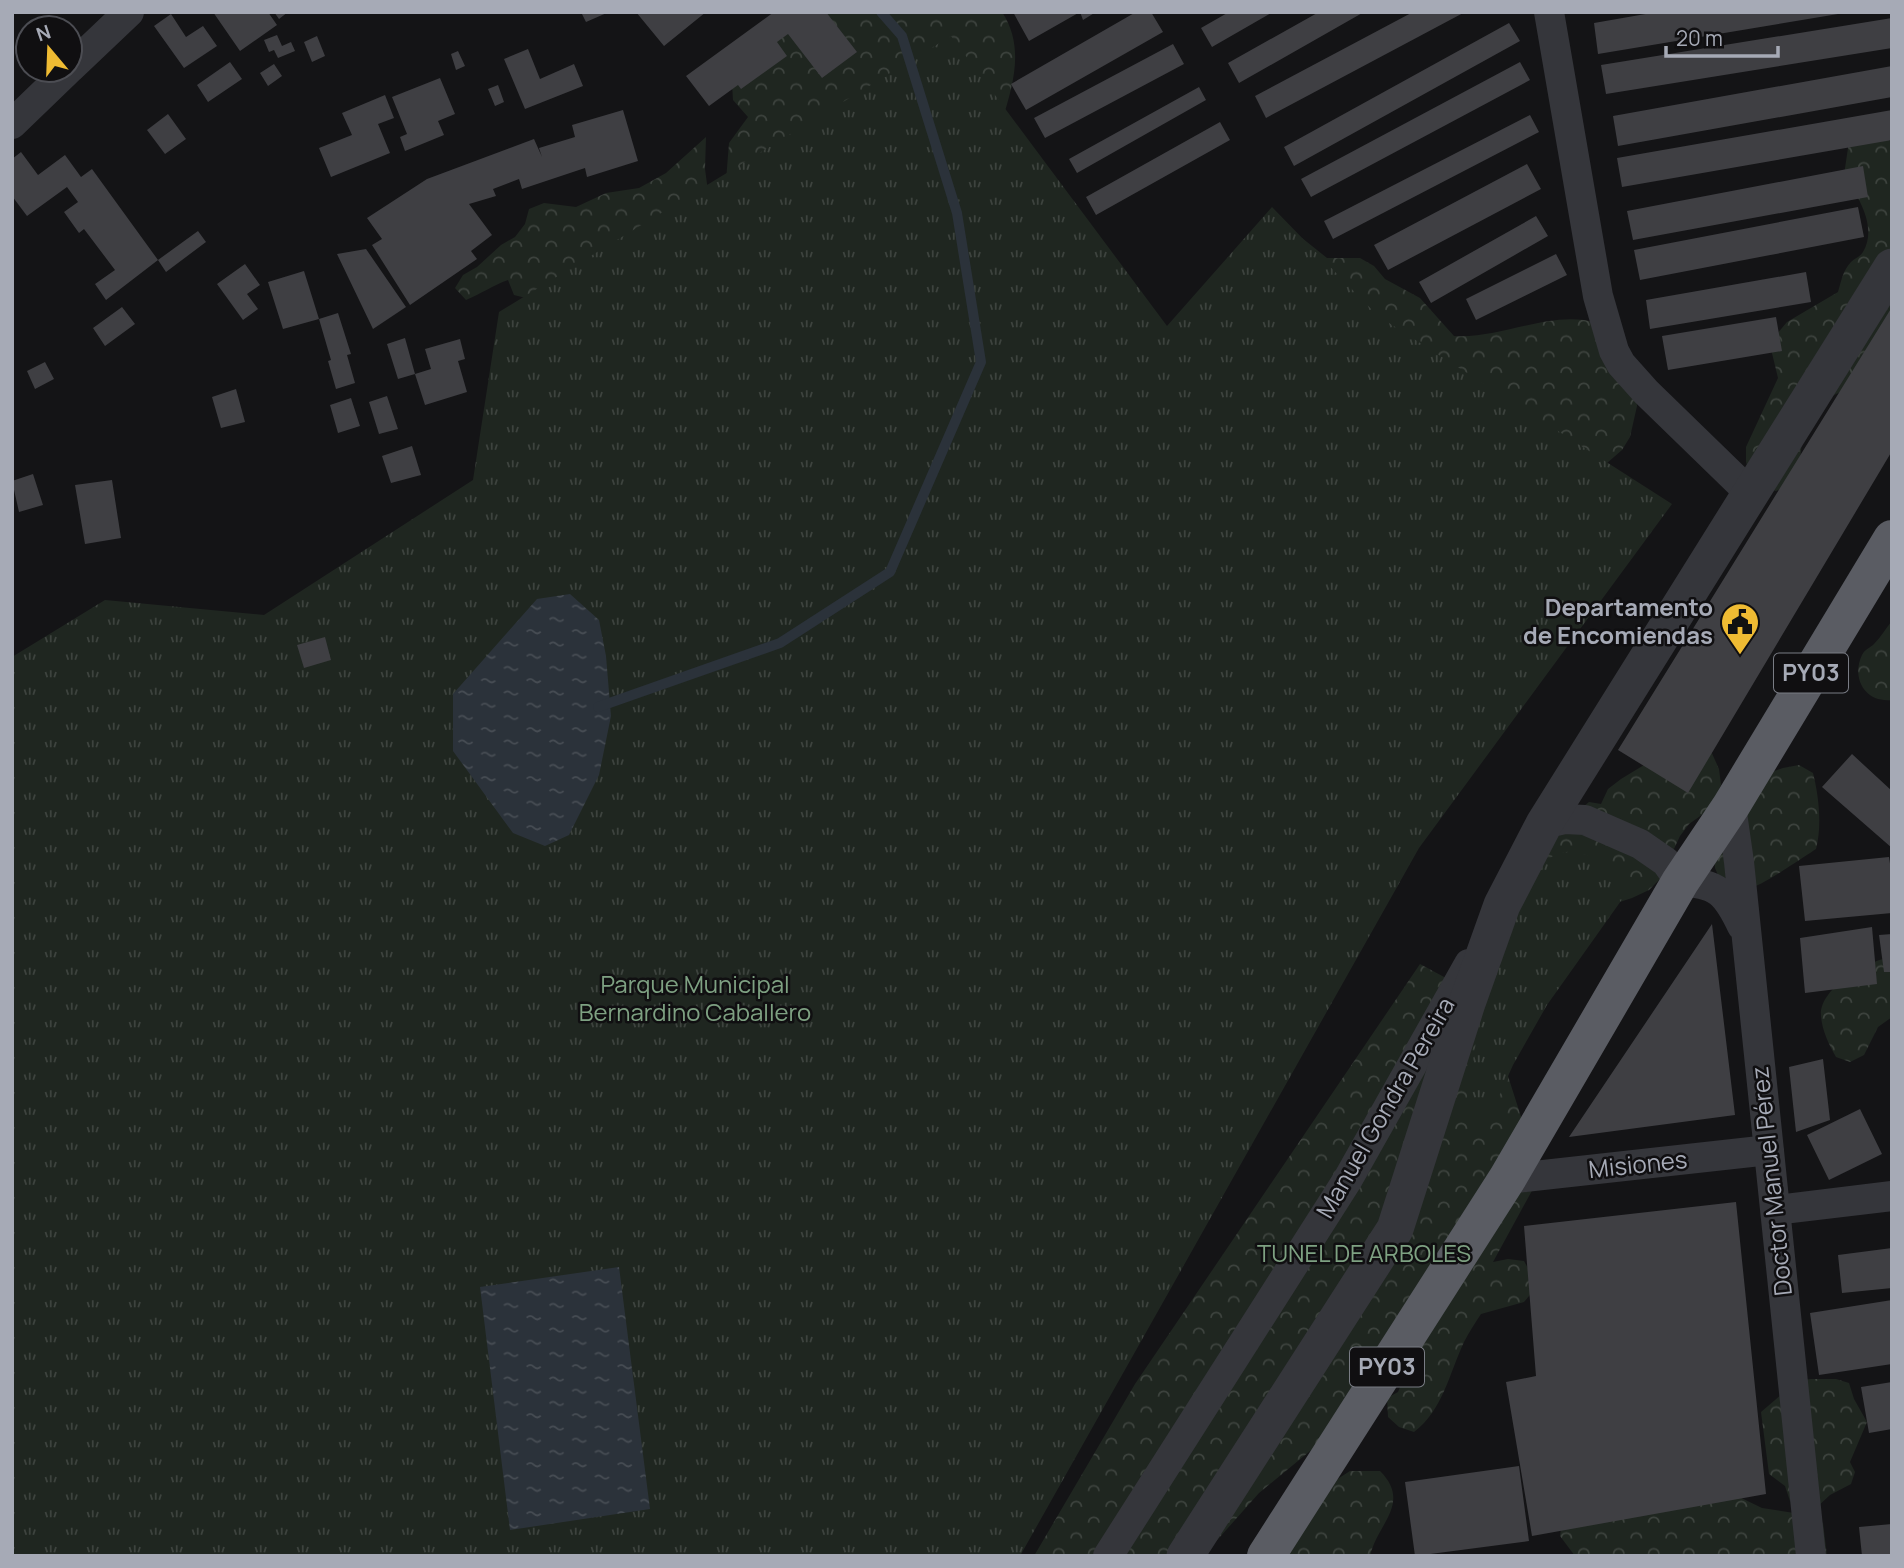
<svg xmlns="http://www.w3.org/2000/svg" width="1904" height="1568" viewBox="0 0 1904 1568" font-family="Manrope,sans-serif">
  <style>
    .forest { fill: url(#forest-crowns) }
    .park { fill: url(#park-tufts) }
    .water { fill: url(#water-ripples) }
    .lines { fill: none; stroke-linecap: round; stroke-linejoin: round }
    .stream { stroke: #2b323a; stroke-width: 10 }
    .building { fill: #3f3f43 }
    .minor { stroke: #35363b; stroke-width: 30 }
    .tertiary { stroke: #35363b; stroke-width: 37 }
    .trunk { stroke: #5a5c63; stroke-width: 38 }
    .labels { text-anchor: middle; stroke-width: 5; stroke-linejoin: round; paint-order: stroke }
    .shield { fill: #100f11; stroke: #797c84; stroke-width: 2 }
    .shield-label { font-size: 23px; font-weight: bold; fill: #a6aab6 }
    .poi-label { font-size: 24px; font-weight: bold; fill: #a6aab6; stroke: #100f11; text-anchor: end }
    .park-label { font-size: 24px; fill: #7ea182; stroke: #100f11 }
    .street-label { font-size: 24px; fill: #a6aab6; stroke: #100f11 }
  </style>
  <defs>
    <pattern id="forest-crowns" width="20" height="18" patternUnits="userSpaceOnUse" patternTransform="scale(1.75)"><rect width="20" height="18" fill="#1f2620"/><path d="M2 6a3 3 0 1 1 6 0M12 15a3 3 0 1 1 6 0" fill="none" stroke="#3d433e"/></pattern>
    <pattern id="park-tufts" width="24" height="20" patternUnits="userSpaceOnUse" patternTransform="scale(1.75)"><rect width="24" height="20" fill="#1f2620"/><path d="M3 7l-1-3M5 7V3M7 7l1-3M15 17l-1-3M17 17v-4M19 17l1-3" fill="none" stroke="#3d433e"/></pattern>
    <pattern id="water-ripples" width="26" height="14" patternUnits="userSpaceOnUse" patternTransform="scale(1.75)"><rect width="26" height="14" fill="#2b323a"/><path d="M2 4q2-2 4 0t4 0M15 11q2-2 4 0t4 0" fill="none" stroke="#474d54"/></pattern>
  </defs>
  <rect width="100%" height="100%" fill="#141416"/>
  <path class="forest" d="M 807,12 L 1002,12 C 1025,47 1013,85 1002,121 L 726,181 L 729,143 L 748,117 L 733,100 L 732,83 Z
    M 1851,128 L 1880,128 L 1892,144 L 1892,313 L 1862,382 L 1819,402 L 1802,440 L 1799,471 L 1791,484 L 1776,491 L 1762,488 L 1751,476 L 1746,462 L 1746,447 L 1778,378 L 1771,349 L 1777,334 L 1787,322 L 1838,292 C 1841,282 1843,270 1851,262 C 1855,258 1860,257 1863,252 C 1878,227 1858,196 1844,175 Z
    M 706,137 L 705,169 L 707,184 L 734,261 L 530,299 L 514,295 L 508,280 C 493,285 481,294 466,300 L 455,288 L 463,275 L 477,267 L 501,245 L 515,237 L 525,224 L 529,209 L 544,203 L 576,207 L 606,193 L 639,188 L 666,173 Z
    M 1302,238 L 1327,258 L 1360,258 L 1374,266 L 1385,279 L 1420,298 L 1454,336 C 1502,339 1552,309 1597,323 L 1636,389 L 1637,406 L 1630,437 L 1622,450 L 1599,470 L 1270,263 Z
    M 1892,621 L 1892,700 C 1865,703 1851,678 1862,655 C 1865,649 1870,648 1874,644 C 1881,637 1886,628 1892,621 Z
    M 1706,740 L 1719,769 L 1721,785 L 1713,802 L 1703,814 L 1689,824 L 1680,836 L 1660,879 L 1649,890 L 1632,898 L 1586,913 L 1502,905 L 1565,822 L 1589,802 L 1601,804 L 1608,789 L 1621,779 L 1677,745 Z
    M 1799,765 L 1813,773 C 1819,797 1822,826 1816,849 C 1805,856 1759,888 1749,888 C 1740,888 1730,884 1721,882 L 1715,868 L 1714,851 L 1769,773 L 1783,768 Z
    M 1892,957 L 1892,1017 L 1878,1027 L 1864,1055 L 1850,1062 L 1836,1057 C 1829,1045 1822,1030 1821,1016 C 1819,988 1868,960 1892,957 Z
    M 1420,964 L 1483,998 L 1540,1176 L 1493,1262 L 1508,1259 L 1524,1261 L 1531,1274 L 1534,1290 L 1524,1302 L 1481,1314 C 1475,1323 1469,1332 1464,1342 C 1449,1374 1443,1410 1414,1432 L 1399,1427 L 1388,1417 L 1387,1398 L 1398,1392 L 1406,1372 L 1259,1493 L 1203,1556 L 1034,1556 L 1135,1384 Z
    M 1811,1379 L 1836,1379 L 1849,1383 L 1854,1399 L 1867,1422 L 1850,1462 L 1855,1472 L 1851,1484 L 1830,1495 L 1817,1507 L 1800,1507 L 1790,1501 L 1785,1486 L 1769,1474 L 1761,1412 L 1797,1381 Z
    M 1350,1471 L 1380,1471 C 1412,1503 1377,1524 1370,1556 L 1278,1556 L 1311,1496 Z
    M 1733,1494 L 1762,1508 L 1794,1513 L 1823,1523 L 1827,1556 L 1575,1556 L 1560,1536 L 1565,1501 Z"/>
  <path class="park" d="M 951,36 L 1167,326 L 1272,207 L 1378,316 L 1672,504 L 1419,848 L 1020,1556 L 12,1556 L 12,657 L 105,600 L 264,615 L 473,480 L 499,312 Z
    M 1571,851 L 1587,855 L 1626,881 L 1628,891 L 1547,1005 L 1513,1065 L 1488,1121 L 1465,1111 L 1483,998 L 1511,918 L 1544,861 L 1557,854 Z"/>
  <path class="water" d="M 570,594 L 599,620 L 606,656 L 611,716 L 599,775 L 569,835 L 545,846 L 513,833 L 453,751 L 453,694 L 537,599 Z
    M 619,1267 L 650,1509 L 510,1530 L 480,1287 Z"/>
  <g class="lines">
    <path class="stream" d="M 598,707 L 780,643 L 890,572 L 981,362 L 957,213 L 902,36 L 881,12"/>
  </g>
  <path class="building" d="M 213,12 L 268,12 L 277,25 L 240,51 Z
    M 274,12 L 288,12 L 279,19 Z
    M 581,12 L 609,12 L 586,22 Z
    M 636,12 L 706,12 L 664,46 Z
    M 774,12 L 826,12 L 857,52 L 822,78 L 788,34 L 777,42 L 787,56 L 741,89 L 738,85 L 709,106 L 686,76 Z
    M 1013,12 L 1096,12 L 1083,20 L 1080,12 L 1029,41 Z
    M 1136,12 L 1151,12 L 1163,32 L 1026,110 L 1011,84 Z
    M 1229,12 L 1273,12 L 1212,47 L 1201,28 Z
    M 1319,12 L 1364,12 L 1239,83 L 1228,63 Z
    M 1413,12 L 1465,12 L 1266,118 L 1255,96 Z
    M 1657,12 L 1838,12 L 1838,14 L 1598,54 L 1594,23 Z
    M 171,14 L 186,37 L 203,26 L 217,46 L 184,68 L 154,26 Z
    M 1892,18 L 1892,48 L 1606,94 L 1601,65 Z
    M 1509,23 L 1520,41 L 1294,166 L 1284,147 Z
    M 277,35 L 282,46 L 291,42 L 295,51 L 278,58 L 274,50 L 269,52 L 264,40 Z
    M 317,36 L 325,56 L 312,62 L 304,42 Z
    M 1173,44 L 1184,64 L 1045,138 L 1034,118 Z
    M 528,49 L 540,79 L 574,64 L 583,86 L 525,109 L 504,59 Z
    M 458,51 L 465,66 L 456,70 L 451,54 Z
    M 230,62 L 242,79 L 208,102 L 197,85 Z
    M 1520,62 L 1530,80 L 1311,197 L 1301,179 Z
    M 274,64 L 282,76 L 268,86 L 260,73 Z
    M 1892,66 L 1892,97 L 1618,146 L 1613,116 Z
    M 440,78 L 455,114 L 438,121 L 444,135 L 405,151 L 400,137 L 407,134 L 392,97 Z
    M 498,85 L 504,102 L 495,106 L 488,89 Z
    M 1199,87 L 1206,100 L 1077,173 L 1069,159 Z
    M 385,95 L 394,118 L 378,124 L 390,153 L 331,177 L 319,148 L 352,135 L 342,113 Z
    M 623,110 L 638,161 L 587,177 L 585,168 L 522,189 L 519,179 L 493,189 L 496,196 L 469,204 L 492,235 L 471,251 L 477,259 L 410,305 L 372,245 L 382,239 L 367,218 L 427,179 L 534,139 L 542,157 L 539,148 L 575,137 L 572,125 Z
    M 1892,110 L 1892,140 L 1622,187 L 1617,158 Z
    M 168,114 L 186,139 L 165,154 L 147,130 Z
    M 1530,115 L 1539,132 L 1333,239 L 1324,221 Z
    M 1220,122 L 1230,140 L 1096,215 L 1086,197 Z
    M 21,152 L 38,175 L 65,155 L 81,177 L 92,169 L 158,260 L 106,300 L 95,284 L 115,270 L 84,229 L 79,233 L 64,212 L 78,202 L 67,187 L 27,216 L 12,196 L 12,159 Z
    M 1527,164 L 1541,189 L 1388,270 L 1374,245 Z
    M 1863,166 L 1868,197 L 1633,240 L 1627,211 Z
    M 1858,207 L 1864,237 L 1640,280 L 1634,250 Z
    M 1536,216 L 1548,236 L 1431,303 L 1419,282 Z
    M 198,231 L 206,242 L 166,272 L 158,260 Z
    M 366,249 L 406,307 L 373,329 L 337,254 Z
    M 1556,254 L 1567,275 L 1476,320 L 1466,299 Z
    M 245,264 L 260,285 L 247,294 L 258,309 L 243,320 L 217,284 Z
    M 304,271 L 319,319 L 338,313 L 351,354 L 347,355 L 355,383 L 336,389 L 328,361 L 331,360 L 319,319 L 283,329 L 268,282 Z
    M 1806,272 L 1811,302 L 1650,329 L 1646,300 Z
    M 122,307 L 135,324 L 105,346 L 93,328 Z
    M 1892,307 L 1892,451 L 1688,793 L 1618,750 Z
    M 1776,317 L 1782,351 L 1668,370 L 1662,336 Z
    M 405,338 L 415,374 L 431,369 L 425,349 L 460,339 L 465,359 L 458,361 L 467,392 L 425,405 L 415,374 L 398,379 L 387,344 Z
    M 45,362 L 54,379 L 35,389 L 27,371 Z
    M 236,389 L 245,422 L 221,428 L 212,397 Z
    M 387,396 L 398,429 L 379,434 L 369,402 Z
    M 351,398 L 360,426 L 338,433 L 330,405 Z
    M 412,446 L 421,475 L 391,483 L 382,456 Z
    M 33,474 L 43,505 L 19,512 L 12,481 Z
    M 112,480 L 121,538 L 85,544 L 75,485 Z
    M 325,637 L 331,660 L 304,668 L 297,645 Z
    M 1852,754 L 1892,791 L 1892,848 L 1822,787 Z
    M 1889,857 L 1892,877 L 1892,913 L 1805,921 L 1799,866 Z
    M 1712,924 L 1735,1115 L 1569,1137 Z
    M 1872,927 L 1877,984 L 1805,993 L 1800,938 Z
    M 1892,934 L 1892,972 L 1884,972 L 1879,935 Z
    M 1823,1059 L 1830,1120 L 1796,1132 L 1789,1067 Z
    M 1860,1109 L 1882,1154 L 1829,1180 L 1807,1135 Z
    M 1736,1202 L 1766,1494 L 1532,1536 L 1506,1382 L 1536,1376 L 1524,1226 Z
    M 1892,1248 L 1892,1288 L 1842,1293 L 1838,1255 Z
    M 1892,1300 L 1892,1364 L 1819,1375 L 1810,1313 Z
    M 1892,1382 L 1892,1429 L 1869,1433 L 1861,1387 Z
    M 1519,1466 L 1529,1541 L 1415,1556 L 1405,1482 Z
    M 1892,1524 L 1892,1556 L 1862,1556 L 1859,1527 Z"/>
  <g class="lines">
    <path class="minor" d="M 1549,12 L 1598,296 L 1614,351 L 1621,364 L 1646,392 L 1751,494
      M 70,68 L 129,12
      M 12,124 L 68,70
      M 1731,806 L 1739,862 L 1811,1556
      M 1544,824 L 1565,819 L 1585,820 L 1640,844 L 1666,862 L 1680,882 C 1717,882 1727,894 1742,926
      M 1507,1179 L 1769,1150
      M 1776,1210 L 1892,1196
      M 1108,1556 L 1348,1179 L 1469,964"/>
    <path class="tertiary" d="M 1185,1556 L 1395,1229 L 1467,1003 L 1502,905 L 1544,824 L 1892,267"/>
    <path class="trunk" d="M 1266,1556 L 1507,1179 L 1680,882 L 1731,806 L 1892,539"/>
  </g>
  <defs>
    <symbol id="civic-pin" viewBox="-11 -11 22 30"><path d="M0 17L-7.5 6A9.5 9.5 0 1 1 7.5 6Z" fill="#efbb33" stroke="#100f11"/><path d="M-.6-6.5H3V-4.5H.6V-3L4-1V1h2V6H-6V1h2V-1L-.6-3ZM-1.2 2.5V6h2.4V2.5Z" fill="#111"/></symbol>
  </defs>
  <g fill-rule="evenodd">
    <use href="#civic-pin" x="1718" y="600" width="44" height="60"/>
  </g>
  <g class="labels">
    <g class="shield">
      <rect x="1774" y="653.5" width="74" height="39" rx="5"/>
      <rect x="1350" y="1347.5" width="74" height="39" rx="5"/>
    </g>
    <g class="shield-label">
      <text x="1811" y="681">PY03</text>
      <text x="1387" y="1375">PY03</text>
    </g>
    <g class="poi-label">
      <text x="1713" y="616">Departamento<tspan x="1713" dy="28">de Encomiendas</tspan></text>
    </g>
    <g class="park-label">
      <text x="695" y="993">Parque Municipal<tspan x="695" dy="28">Bernardino Caballero</tspan></text>
      <text x="1364" y="1262">TUNEL DE ARBOLES</text>
    </g>
    <g class="street-label">
      <text transform="translate(1386 1108) rotate(-60)" y="8">Manuel Gondra Pereira</text>
      <text transform="translate(1638 1165) rotate(-6)" y="8">Misiones</text>
      <text transform="translate(1772 1181) rotate(-96)" y="8">Doctor Manuel Pérez</text>
    </g>
  </g>
  <rect width="1904" height="1568" fill="none" stroke="#a6aab6" stroke-width="28"/>
  <g transform="translate(49 49) rotate(341)"><circle r="33" fill="#100f11" stroke="#4c4d53" stroke-width="2"/>
  <path d="M0-5L12 26L0 18L-12 26Z" fill="#efbb33"/>
  <text y="-10" font-size="19" font-weight="bold" text-anchor="middle" fill="#a6aab6">N</text>
  </g>
  <path d="M1666 46v10h112v-10" fill="none" stroke="#a6aab6" stroke-width="3.5"/>
  <text x="1676" y="46" font-size="21" fill="#a6aab6" stroke="#100f11" stroke-width="5" paint-order="stroke">20 m</text>
</svg>
